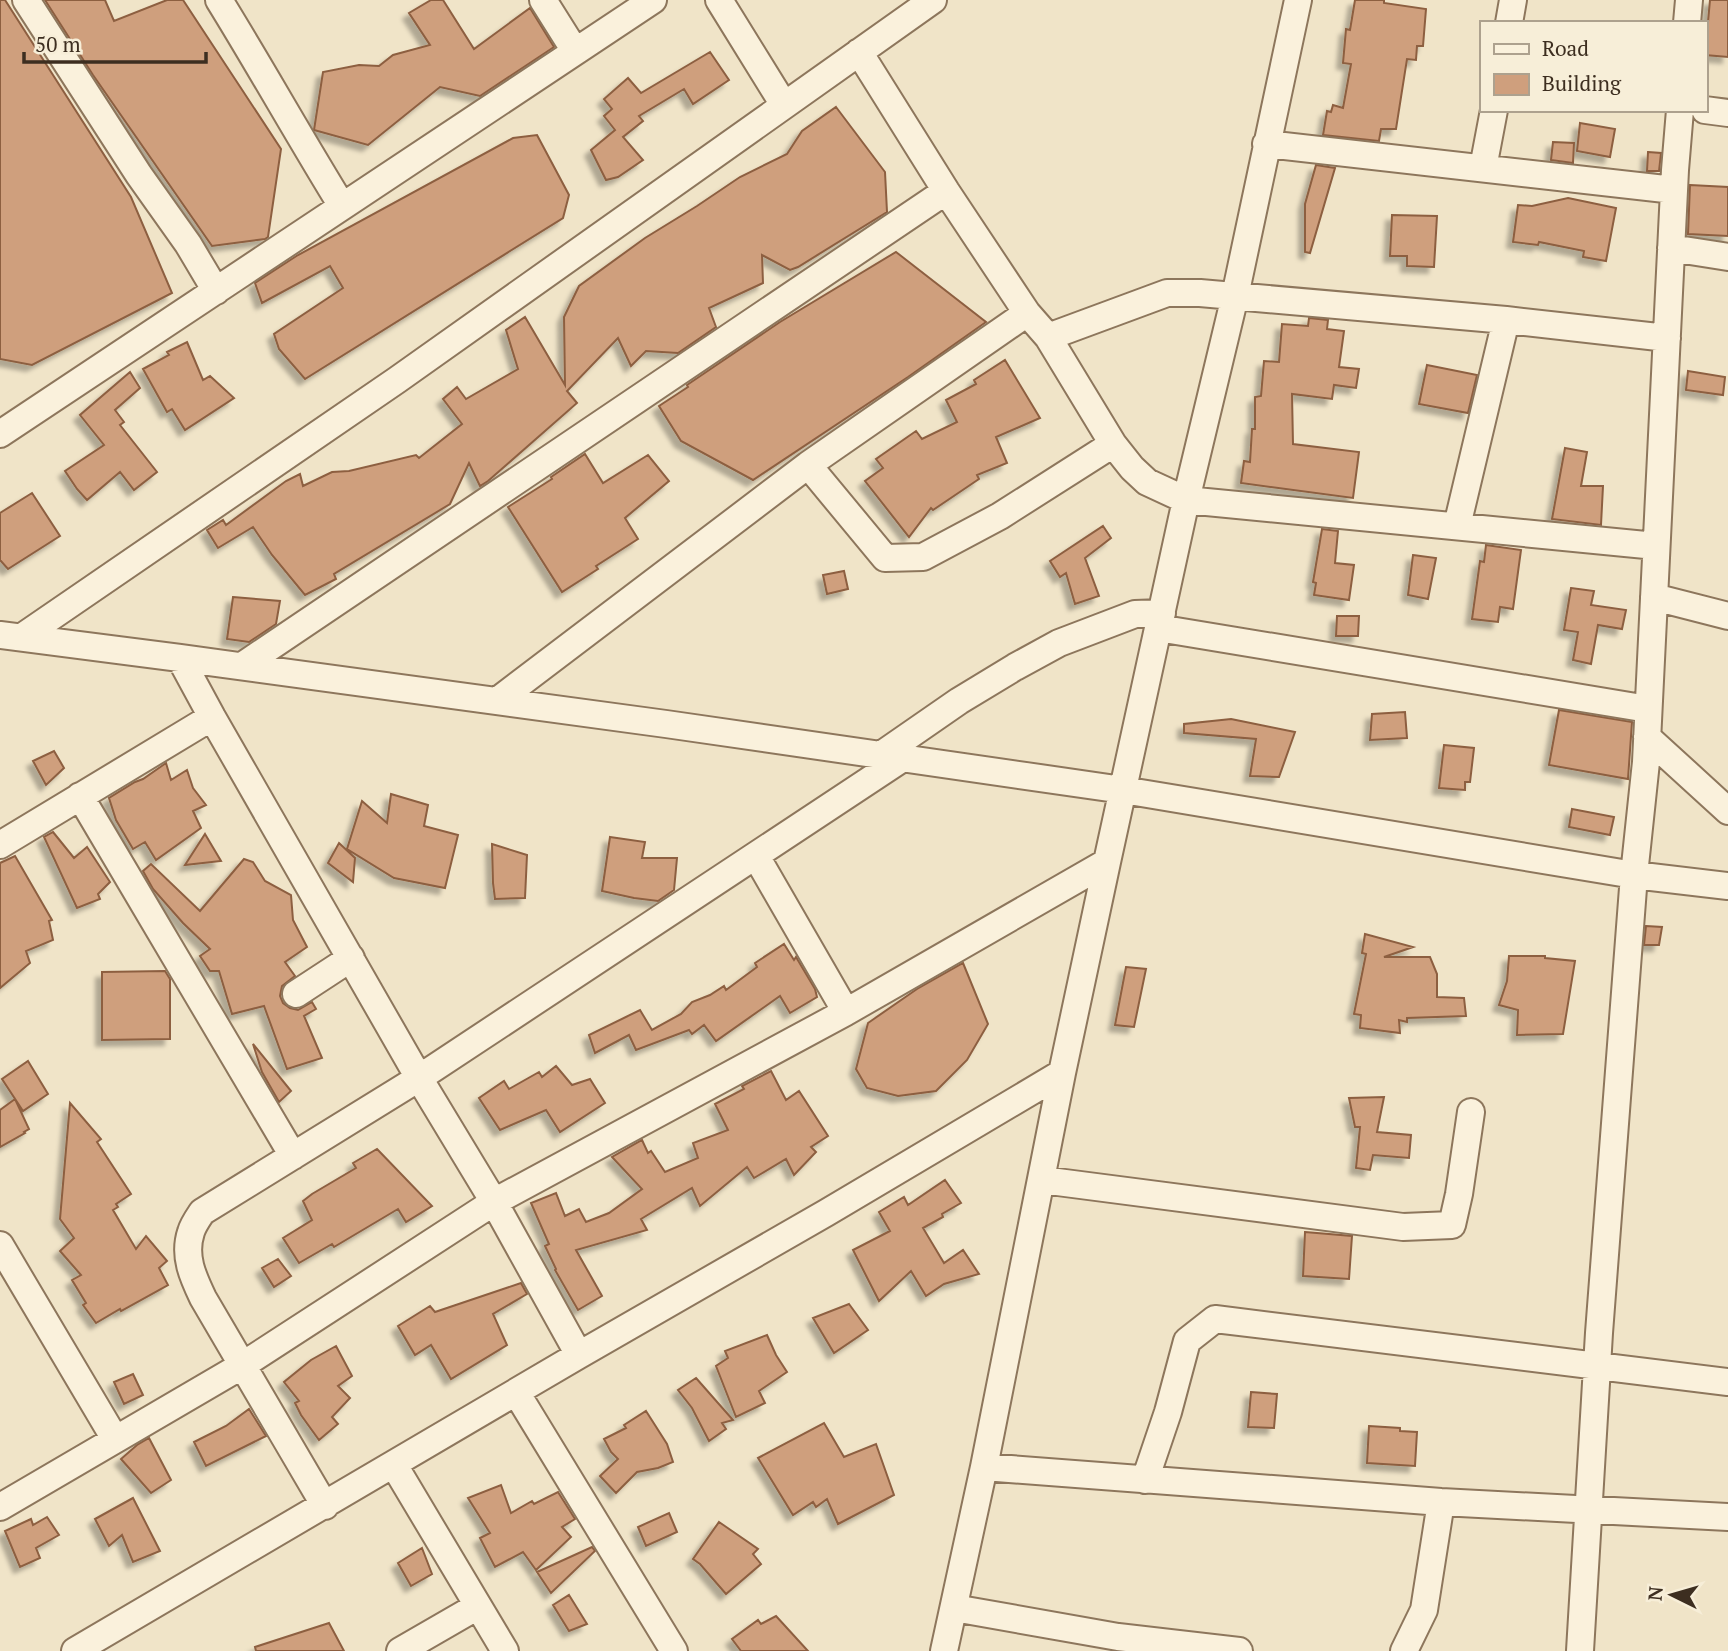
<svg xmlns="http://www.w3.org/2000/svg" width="1728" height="1651" viewBox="0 0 1728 1651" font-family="'PT Serif',serif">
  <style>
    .building { fill: #cf9f7d; stroke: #8d5f41; stroke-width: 2; filter: url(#shadow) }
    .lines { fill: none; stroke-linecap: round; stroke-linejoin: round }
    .street-casing { stroke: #8d765c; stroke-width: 30 }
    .street { stroke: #faf1dc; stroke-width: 26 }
  </style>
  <defs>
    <filter id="shadow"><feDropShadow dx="-6" dy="6" stdDeviation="2" flood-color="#0004"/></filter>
  </defs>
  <rect width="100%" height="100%" fill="#f0e4c8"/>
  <path class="building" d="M 0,0 L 5,0 L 131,197 L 172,293 L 32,365 L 0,359 Z
    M 45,0 L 105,0 L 114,21 L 167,0 L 183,0 L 281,149 L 268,237 L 265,239 L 212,246 L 93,75 Z
    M 431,0 L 443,0 L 474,49 L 530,8 L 554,47 L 480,96 L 440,87 L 368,145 L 314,130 L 323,72 L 359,65 L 379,66 L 393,55 L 430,45 L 409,13 Z
    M 1355,0 L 1384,0 L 1384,3 L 1426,9 L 1423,46 L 1417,46 L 1416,60 L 1407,59 L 1396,129 L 1381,129 L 1379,141 L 1323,135 L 1327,111 L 1331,112 L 1333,105 L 1343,108 L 1351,64 L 1343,63 L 1346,29 L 1350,30 Z
    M 1710,0 L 1728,0 L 1728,57 L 1705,55 Z
    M 710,52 L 729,80 L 693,104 L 684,89 L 639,116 L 643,121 L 623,137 L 643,160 L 618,177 L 606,180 L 591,150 L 615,130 L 604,116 L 612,109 L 604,99 L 628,78 L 641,93 Z
    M 836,107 L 885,172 L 887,212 L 798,267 L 790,270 L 762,255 L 763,283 L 709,308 L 716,327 L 678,353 L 646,351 L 631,366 L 618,338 L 567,391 L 577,403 L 488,481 L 480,486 L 469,463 L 450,504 L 334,574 L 336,579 L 305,595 L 272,555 L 253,527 L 218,548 L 207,530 L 223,520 L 226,525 L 286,481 L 300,474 L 303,486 L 332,472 L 349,471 L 416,455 L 419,458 L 462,424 L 443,399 L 457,387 L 466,399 L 518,369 L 506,330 L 525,317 L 565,385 L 564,317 L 579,286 L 645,238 L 697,206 L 740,177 L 787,154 L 802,131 Z
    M 1580,123 L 1615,129 L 1610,157 L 1577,151 Z
    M 537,135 L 569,195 L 563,218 L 305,379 L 279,349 L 274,334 L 343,288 L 330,266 L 262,303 L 255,283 L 298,255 L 513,138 Z
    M 1553,142 L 1574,143 L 1573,163 L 1551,160 Z
    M 1648,152 L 1661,153 L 1659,171 L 1647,171 Z
    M 1316,165 L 1335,168 L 1310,253 L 1305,252 L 1305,204 Z
    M 1690,185 L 1728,187 L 1728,236 L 1688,234 Z
    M 1568,198 L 1616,208 L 1606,261 L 1583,257 L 1584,251 L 1539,242 L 1538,245 L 1513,242 L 1518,205 L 1532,206 Z
    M 1392,215 L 1437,216 L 1434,267 L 1407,266 L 1407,256 L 1390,256 Z
    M 896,252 L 986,322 L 908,377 L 753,480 L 681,441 L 659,406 L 688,387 L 687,385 L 780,322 Z
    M 1309,318 L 1328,320 L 1327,329 L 1344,331 L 1339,367 L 1359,369 L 1356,388 L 1334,385 L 1332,399 L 1292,394 L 1293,444 L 1359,452 L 1353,498 L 1241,483 L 1244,461 L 1250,462 L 1252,429 L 1255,429 L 1255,397 L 1261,396 L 1264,361 L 1279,362 L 1282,324 L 1308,326 Z
    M 187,342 L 203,380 L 210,376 L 234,398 L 185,430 L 172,409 L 167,412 L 143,369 L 169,355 L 167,352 Z
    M 1005,360 L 1040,418 L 996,437 L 1007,463 L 977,475 L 979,479 L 933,510 L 931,508 L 909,537 L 865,481 L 883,468 L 876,459 L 916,431 L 922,439 L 957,422 L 946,400 L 976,384 L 974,380 Z
    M 1427,365 L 1477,375 L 1468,413 L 1419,404 Z
    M 1688,371 L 1725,377 L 1723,395 L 1686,390 Z
    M 130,372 L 140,388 L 115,410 L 124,422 L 120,425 L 157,472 L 134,490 L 120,472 L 87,500 L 77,489 L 65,471 L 104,445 L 80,415 Z
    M 1565,448 L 1587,452 L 1581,486 L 1603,486 L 1601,525 L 1552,519 Z
    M 585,454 L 603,483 L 648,455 L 669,481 L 625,518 L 638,539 L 596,566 L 598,569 L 562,592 L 508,507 L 552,479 L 551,477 Z
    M 32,493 L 60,536 L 8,569 L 0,560 L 0,513 Z
    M 1103,526 L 1111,538 L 1085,558 L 1099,596 L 1075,604 L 1066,573 L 1060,577 L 1050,561 Z
    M 1322,529 L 1338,531 L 1335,563 L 1354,565 L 1349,600 L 1314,595 L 1316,583 L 1313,582 Z
    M 1486,545 L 1521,550 L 1513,609 L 1500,607 L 1498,622 L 1472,619 L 1480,561 L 1484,562 Z
    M 1413,555 L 1436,558 L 1428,599 L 1408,595 Z
    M 844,571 L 848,589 L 827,594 L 823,575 Z
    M 1571,588 L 1594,591 L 1591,605 L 1626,610 L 1622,629 L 1598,625 L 1591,664 L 1573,660 L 1578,632 L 1564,630 Z
    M 233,597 L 280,601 L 276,624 L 249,642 L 227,639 Z
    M 1337,616 L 1359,616 L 1358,636 L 1336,636 Z
    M 1559,710 L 1632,722 L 1628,779 L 1549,765 Z
    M 1405,712 L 1407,738 L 1370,740 L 1372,714 Z
    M 1231,719 L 1295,732 L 1279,777 L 1250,776 L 1256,739 L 1184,733 L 1184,724 Z
    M 1444,745 L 1474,748 L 1470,782 L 1465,782 L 1465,790 L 1439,788 Z
    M 54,751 L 64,768 L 46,785 L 33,761 Z
    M 166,763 L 171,780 L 187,770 L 193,788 L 206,805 L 193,811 L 201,828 L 156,860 L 145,842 L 133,849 L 116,820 L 109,798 L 135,782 L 143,779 Z
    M 391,794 L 428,805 L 424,826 L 458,835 L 445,888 L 394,878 L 347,849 L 362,801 L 387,823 Z
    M 1572,809 L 1614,817 L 1610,835 L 1569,827 Z
    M 53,832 L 74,858 L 87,847 L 110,882 L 98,894 L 100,899 L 77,908 L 44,837 Z
    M 205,834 L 221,861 L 185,865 Z
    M 610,837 L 645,842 L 642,858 L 677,858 L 674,890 L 658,901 L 634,898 L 602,891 Z
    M 339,843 L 355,858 L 353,882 L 328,863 Z
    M 492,844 L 527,855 L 525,898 L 495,899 L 493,883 Z
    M 15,856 L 52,920 L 49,921 L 53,940 L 26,951 L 30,963 L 0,988 L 0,863 Z
    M 244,859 L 253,862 L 265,881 L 291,895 L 293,920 L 307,947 L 285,962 L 295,976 L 282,986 L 280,996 L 283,1003 L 290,1008 L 298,1010 L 312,1002 L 316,1009 L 304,1016 L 322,1058 L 287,1069 L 264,1006 L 232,1014 L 219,971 L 210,971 L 200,956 L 210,949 L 183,923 L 153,889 L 143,871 L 151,864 L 200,911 Z
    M 1646,926 L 1662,927 L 1659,945 L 1644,945 Z
    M 1365,934 L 1413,947 L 1384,957 L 1430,957 L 1437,974 L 1437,997 L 1464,998 L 1466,1016 L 1407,1018 L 1407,1022 L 1399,1020 L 1400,1033 L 1360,1028 L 1361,1015 L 1354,1014 L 1366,954 L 1362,953 Z
    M 784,944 L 794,960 L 796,957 L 815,989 L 817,997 L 790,1013 L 780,996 L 716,1041 L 704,1025 L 692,1034 L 689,1030 L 636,1050 L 629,1035 L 595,1053 L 589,1035 L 640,1010 L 652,1030 L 681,1014 L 692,1002 L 710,995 L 724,986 L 726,990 L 757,967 L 755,963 Z
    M 1509,956 L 1545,956 L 1545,958 L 1575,961 L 1563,1034 L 1517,1035 L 1518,1010 L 1499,1005 L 1507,981 Z
    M 963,963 L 988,1024 L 967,1060 L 936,1091 L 898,1096 L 867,1088 L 856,1069 L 868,1023 L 917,989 Z
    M 1126,967 L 1146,969 L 1134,1027 L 1115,1025 Z
    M 165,971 L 170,979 L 170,1039 L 102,1040 L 102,972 Z
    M 253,1044 L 291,1091 L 279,1102 L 262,1072 Z
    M 28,1061 L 48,1094 L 23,1111 L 2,1079 Z
    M 556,1066 L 572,1085 L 590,1079 L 605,1103 L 560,1132 L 546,1110 L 500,1130 L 479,1098 L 504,1081 L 509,1089 L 539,1072 L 542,1077 Z
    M 771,1071 L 786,1100 L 799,1091 L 828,1136 L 811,1147 L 816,1152 L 794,1175 L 786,1159 L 754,1178 L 747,1167 L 700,1206 L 692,1188 L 641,1219 L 647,1230 L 576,1250 L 602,1296 L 578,1310 L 555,1270 L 556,1269 L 545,1246 L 549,1244 L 531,1203 L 556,1193 L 565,1216 L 579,1209 L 586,1222 L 609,1213 L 642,1189 L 612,1157 L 642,1140 L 648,1153 L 651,1151 L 665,1172 L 698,1158 L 693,1143 L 728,1130 L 715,1104 L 744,1089 L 742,1086 Z
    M 1384,1097 L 1377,1132 L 1411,1135 L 1409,1158 L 1373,1155 L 1370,1170 L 1356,1168 L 1360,1127 L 1355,1127 L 1349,1098 Z
    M 15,1099 L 29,1129 L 24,1132 L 25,1133 L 0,1147 L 0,1110 Z
    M 70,1103 L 101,1139 L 97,1142 L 131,1194 L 116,1204 L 118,1207 L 113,1210 L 136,1249 L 146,1236 L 167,1261 L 159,1268 L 168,1285 L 121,1311 L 120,1309 L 96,1323 L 83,1305 L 86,1303 L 72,1280 L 81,1275 L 60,1251 L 74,1238 L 60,1219 Z
    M 377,1149 L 432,1206 L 406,1222 L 398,1209 L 334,1247 L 332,1244 L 299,1263 L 283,1238 L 312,1220 L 303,1201 L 312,1194 L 356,1168 L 353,1163 Z
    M 945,1180 L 961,1203 L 942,1214 L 943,1217 L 923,1228 L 944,1263 L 963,1250 L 979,1274 L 944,1284 L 926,1296 L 911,1271 L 879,1301 L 853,1250 L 890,1231 L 879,1212 L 904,1197 L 908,1205 Z
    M 1305,1232 L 1352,1236 L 1349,1279 L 1303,1276 Z
    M 278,1259 L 291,1276 L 274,1287 L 262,1268 Z
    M 521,1283 L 527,1294 L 493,1314 L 507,1345 L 451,1379 L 431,1345 L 415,1355 L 398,1326 L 430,1306 L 435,1312 Z
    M 849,1304 L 868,1330 L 834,1353 L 813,1318 Z
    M 767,1335 L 776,1355 L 787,1372 L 759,1391 L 765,1403 L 736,1417 L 716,1366 L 728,1358 L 725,1351 Z
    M 336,1346 L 352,1376 L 338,1386 L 350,1398 L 332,1417 L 338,1424 L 319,1440 L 301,1415 L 295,1403 L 299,1401 L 284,1382 L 311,1360 Z
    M 133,1374 L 143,1395 L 124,1404 L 114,1382 Z
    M 696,1378 L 733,1420 L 722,1423 L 726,1429 L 709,1441 L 692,1408 L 678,1390 Z
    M 1251,1392 L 1277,1394 L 1274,1428 L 1248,1427 Z
    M 249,1409 L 266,1436 L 206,1466 L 194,1442 L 226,1426 Z
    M 646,1411 L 667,1444 L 673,1462 L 658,1468 L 637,1472 L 616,1493 L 600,1476 L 618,1459 L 611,1452 L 604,1439 L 626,1428 L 624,1425 Z
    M 824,1423 L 844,1457 L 876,1444 L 894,1495 L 838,1524 L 827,1499 L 816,1507 L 813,1502 L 793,1515 L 758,1458 Z
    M 1369,1426 L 1400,1428 L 1400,1431 L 1417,1432 L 1415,1466 L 1367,1463 Z
    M 149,1438 L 171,1480 L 151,1493 L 121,1459 L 137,1445 Z
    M 501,1485 L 511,1513 L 532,1501 L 534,1504 L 558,1492 L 575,1519 L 562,1527 L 571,1537 L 536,1570 L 523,1552 L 495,1567 L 480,1538 L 490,1533 L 468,1498 Z
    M 133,1498 L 160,1551 L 133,1562 L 122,1535 L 109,1546 L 95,1519 Z
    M 669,1513 L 677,1532 L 646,1546 L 638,1527 Z
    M 47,1517 L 59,1535 L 36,1548 L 40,1558 L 20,1567 L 5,1531 L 31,1519 L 33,1525 Z
    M 719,1522 L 758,1549 L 753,1554 L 761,1564 L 726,1594 L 700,1564 L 693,1559 Z
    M 592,1547 L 595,1551 L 551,1593 L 537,1572 Z
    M 422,1548 L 432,1574 L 411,1586 L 398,1563 Z
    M 569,1595 L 587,1624 L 569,1631 L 553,1605 Z
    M 776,1616 L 808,1651 L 741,1651 L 732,1639 L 758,1620 L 761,1624 Z
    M 329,1623 L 344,1651 L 256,1651 L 255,1647 Z"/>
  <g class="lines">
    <defs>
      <path id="street" d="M 26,0 L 139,175 L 188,244 L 216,291
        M 219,0 C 261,68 300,138 342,206
        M 543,0 L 575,51
        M 719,0 L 784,105
        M 1509,23 L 1513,0
        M 1687,23 L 1689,0
        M 859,52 L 946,191 L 1027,313 L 1048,337 L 1113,444 L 1132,468 L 1147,482 L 1186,500 L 1656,546
        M 1705,110 L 1728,113
        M 1266,144 L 1674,190
        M 1483,168 L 1494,110
        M 1671,248 L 1728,257
        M 1048,337 L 1167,293 L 1200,293 L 1506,320 L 1667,338
        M 0,434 L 653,0
        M 808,465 L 885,558 L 923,557 L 1000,516 L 1113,444
        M 1457,526 L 1506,320
        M 1654,597 L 1728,616
        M 1158,628 L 1648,709
        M 0,635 L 180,658 L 666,724 L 1123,790 L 1634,875 L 1728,886
        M 22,637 L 397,380 L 933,0
        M 180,658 L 212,717 L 419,1078 L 494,1202 L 579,1355
        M 242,666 L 946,191
        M 497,701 L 808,465 L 1027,313
        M 1647,737 L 1728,811
        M 881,755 L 959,701 L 1015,667 L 1059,643 L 1135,614 L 1162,613
        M 80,796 L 293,1156
        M 0,845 L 212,717
        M 756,856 L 846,1012
        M 296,994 L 351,958
        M 1042,1180 L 1403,1227 L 1452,1225 L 1459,1194 L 1471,1112
        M 0,1245 L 115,1439
        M 516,1392 L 674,1651
        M 394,1465 L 505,1651
        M 984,1467 L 1441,1502 L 1728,1517
        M 1145,1480 L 1168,1412 L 1187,1341 L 1215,1319 L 1728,1382
        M 325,1506 L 203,1298 C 193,1277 183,1256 191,1232 C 193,1225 198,1218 202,1212 L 419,1078 L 903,758
        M 0,1507 L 243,1365 L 494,1202 L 846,1012 L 1107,862
        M 954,1608 L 1118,1637 L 1239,1651
        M 75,1651 L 579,1355 L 826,1213 L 1062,1073
        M 400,1651 L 478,1606
        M 944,1651 L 984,1467 L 1062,1073 L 1107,862 L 1186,500 L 1235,296 L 1298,0
        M 1404,1651 L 1424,1610 L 1441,1502
        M 1580,1651 L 1599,1333 L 1634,875 L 1646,762 L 1675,170 L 1680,110"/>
    </defs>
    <use href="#street" class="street-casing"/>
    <use href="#street" class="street"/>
  </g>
  <rect x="1480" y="21" width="228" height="91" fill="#f7eed8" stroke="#ada18e" stroke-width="2"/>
  <rect x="1494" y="44" width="35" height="10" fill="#faf1dc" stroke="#ada18e" stroke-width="2"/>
  <text x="1542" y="56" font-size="21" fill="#3d2e20">Road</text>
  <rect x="1494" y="74" width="35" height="21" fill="#cf9f7d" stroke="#ada18e" stroke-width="2"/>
  <text x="1542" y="91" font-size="21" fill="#3d2e20">Building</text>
  <g transform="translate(1672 1595) rotate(275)" stroke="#f7eed8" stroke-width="5" paint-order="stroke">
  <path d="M0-5L12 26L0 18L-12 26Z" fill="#3d2e20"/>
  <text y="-10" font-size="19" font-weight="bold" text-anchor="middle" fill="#3d2e20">N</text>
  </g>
  <path d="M24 52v10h182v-10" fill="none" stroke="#3d2e20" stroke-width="3.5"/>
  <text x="35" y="52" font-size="21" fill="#3d2e20" stroke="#f7eed8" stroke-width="5" paint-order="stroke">50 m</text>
</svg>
